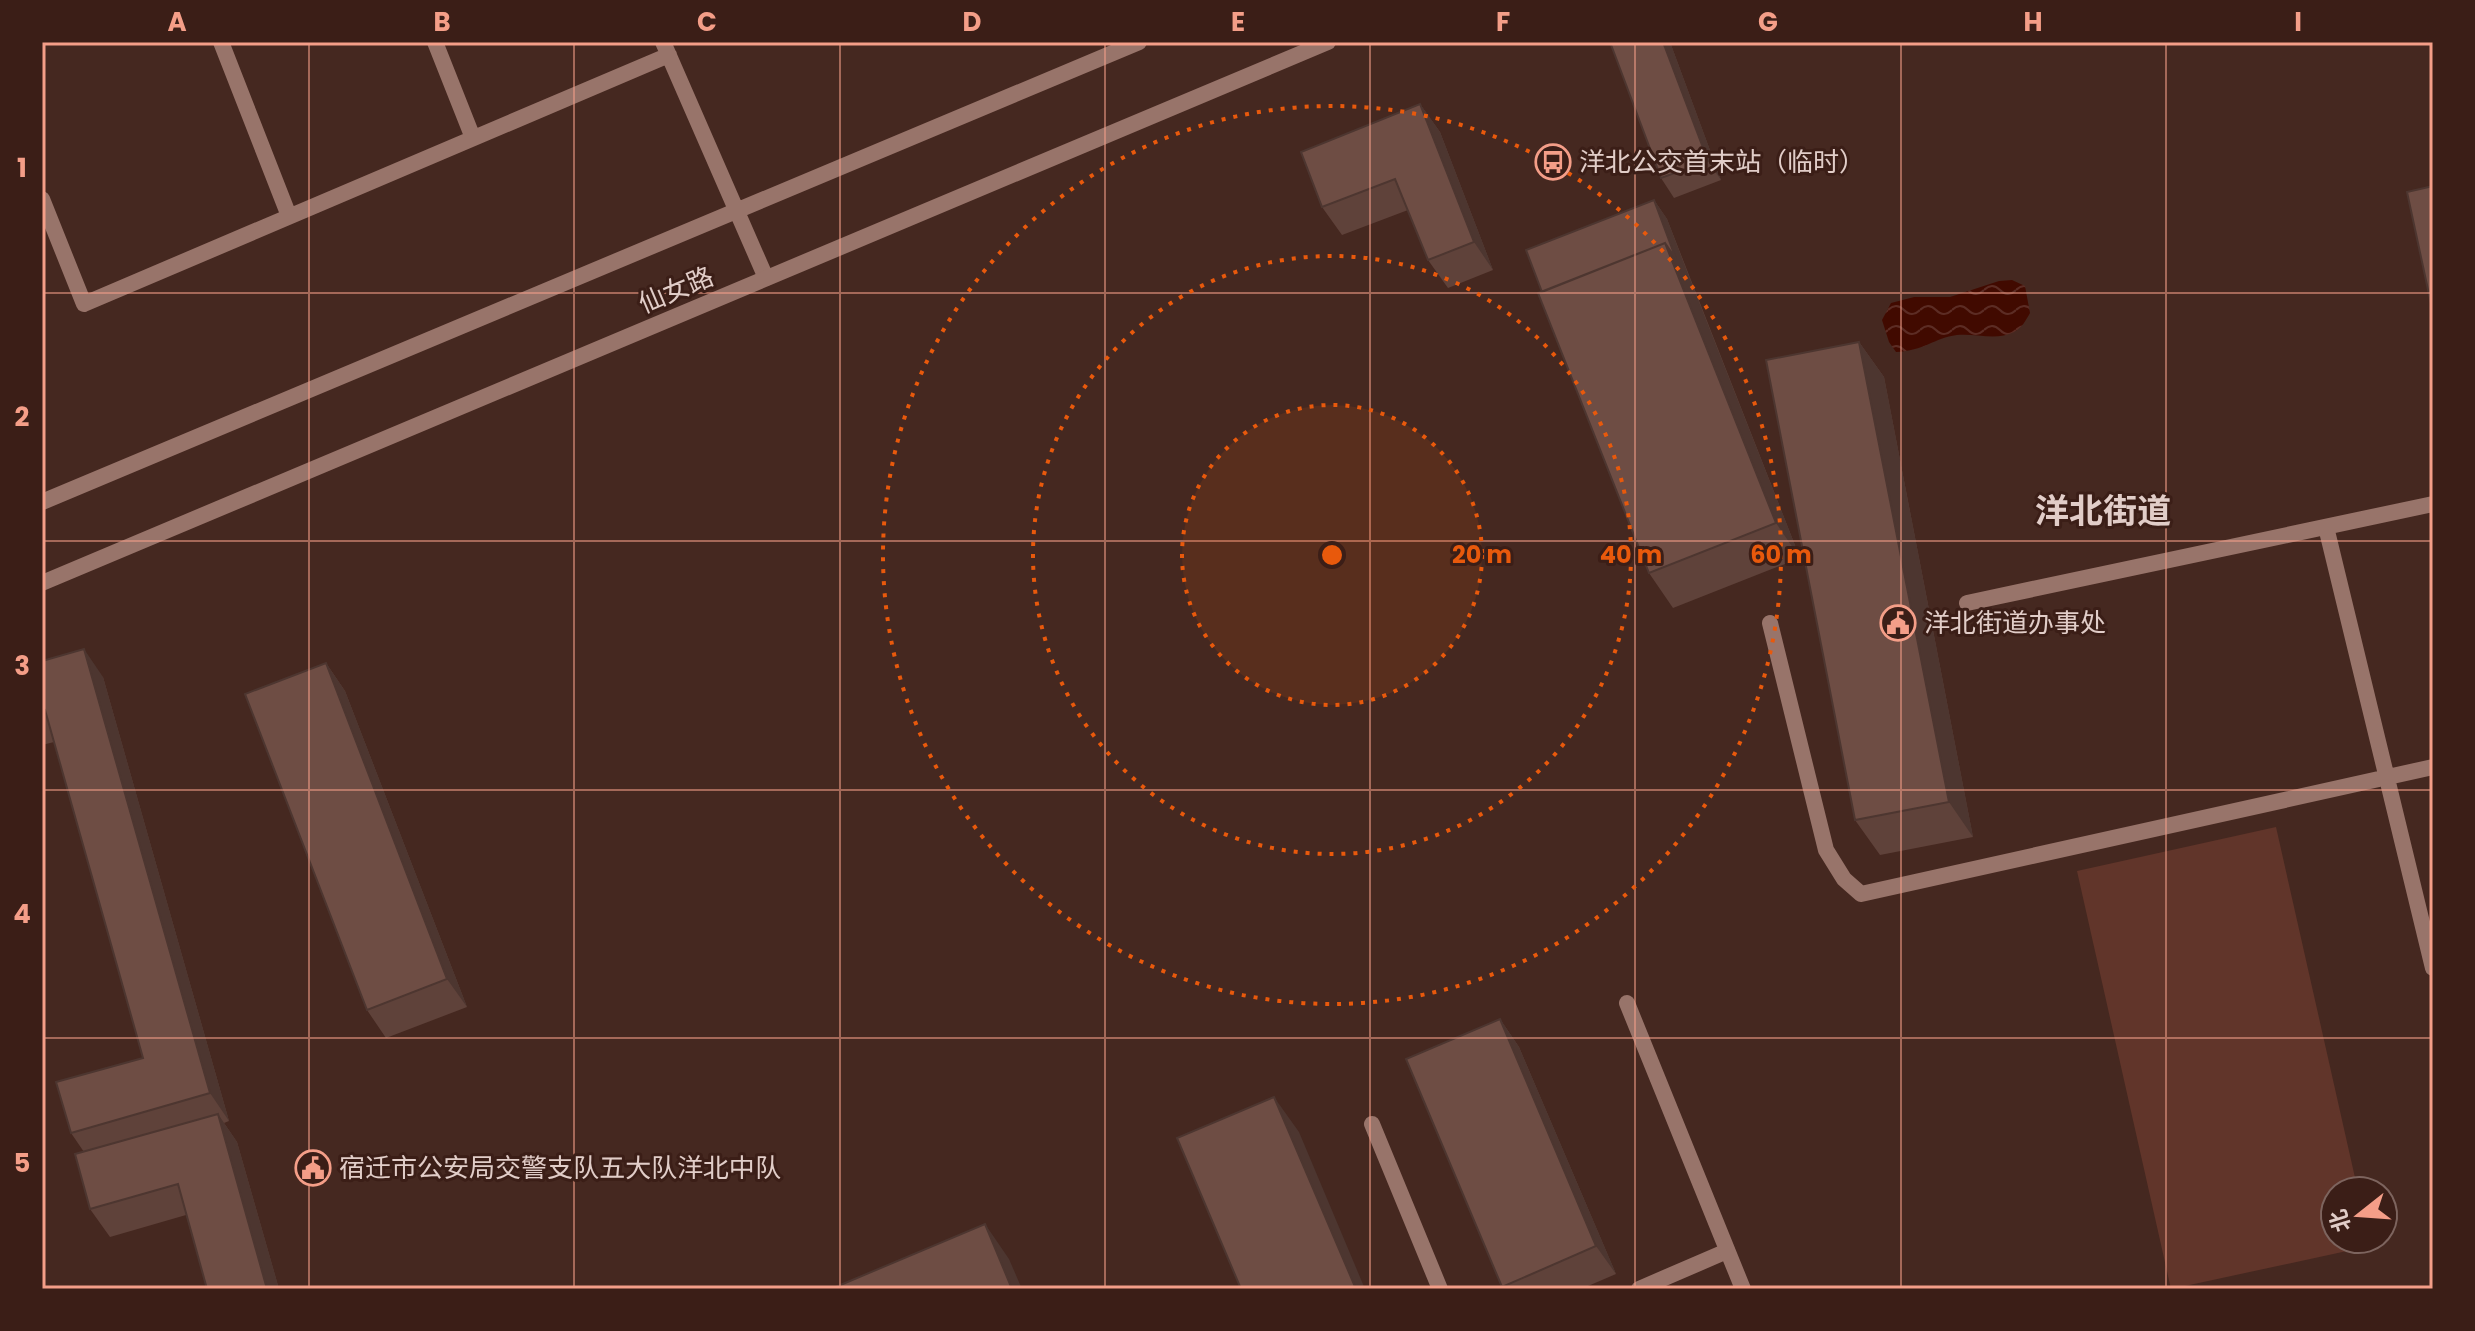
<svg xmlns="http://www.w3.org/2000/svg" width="2475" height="1331" viewBox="0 0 2475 1331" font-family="Poppins,'Noto Sans SC',sans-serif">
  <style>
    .garden { fill: #61352a }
    .water { fill: url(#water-waves) }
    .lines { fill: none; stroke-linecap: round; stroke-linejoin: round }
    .service { stroke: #98746a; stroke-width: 16 }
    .minor { stroke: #98746a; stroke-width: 16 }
    .tertiary { stroke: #98746a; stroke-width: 16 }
    .wall { fill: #5f423a }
    .shaded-wall { fill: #4d3630 }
    .building { fill: #6e4d44; stroke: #4d3630; stroke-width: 2 }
    .grid { fill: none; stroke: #f49e88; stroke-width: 2; stroke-opacity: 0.55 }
    .ring { fill: none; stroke: #e8590c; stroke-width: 4; stroke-dasharray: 4 8 }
    .labels { text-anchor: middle; stroke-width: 6; stroke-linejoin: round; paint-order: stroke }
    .poi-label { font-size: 26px; fill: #e1cdc8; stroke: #3b1e17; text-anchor: start }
    .street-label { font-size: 26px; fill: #e1cdc8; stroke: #3b1e17 }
    .district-label { font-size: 34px; font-weight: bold; fill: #e1cdc8; stroke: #3b1e17 }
    .centre { fill: #e8590c; stroke: #3b1e17; stroke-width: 4 }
    .ring-label { font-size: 24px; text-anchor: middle; font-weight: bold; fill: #e8590c; stroke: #3b1e17; stroke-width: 6; stroke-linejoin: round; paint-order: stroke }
    .neatline { fill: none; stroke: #f49e88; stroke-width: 3 }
    .grid-label { font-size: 26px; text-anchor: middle; font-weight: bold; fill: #f49e88 }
  </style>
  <defs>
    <pattern id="water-waves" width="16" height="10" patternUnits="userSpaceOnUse" patternTransform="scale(2)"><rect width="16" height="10" fill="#410a00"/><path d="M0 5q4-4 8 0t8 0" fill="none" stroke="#5c2c24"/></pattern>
  </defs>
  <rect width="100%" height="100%" fill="#452820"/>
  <path class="garden" d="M 2276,827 L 2358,1191 L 2335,1191 L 2335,1239 L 2368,1239 L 2370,1246 L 2171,1289 L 2077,871 Z"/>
  <path class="water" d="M 2012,280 L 2025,286 L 2030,313 C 2026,320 2022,328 2014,332 C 1997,341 1975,333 1957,335 C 1934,338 1924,351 1896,352 L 1889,342 L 1882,320 L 1891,303 L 1914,297 L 1950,297 L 1999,281 Z"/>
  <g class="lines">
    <path class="service" d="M 221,42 L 289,216
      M 435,42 L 473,138
      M 663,42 L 766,278
      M 42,199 L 84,304 L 669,55
      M 42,502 L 1139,42
      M 2326,527 L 2433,968
      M 1967,603 L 2433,504
      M 1770,623 L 1826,850 L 1844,879 L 1861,894 L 2433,767
      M 1372,1124 L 1440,1289
      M 1639,1289 L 1727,1251"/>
    <path class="minor" d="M 1627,1003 L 1743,1289"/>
    <path class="tertiary" d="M 42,583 L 1328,42"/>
  </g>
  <path class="wall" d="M 1610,42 L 1670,42 L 1721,180 L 1674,198 L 1661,178 Z
    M 1420,104 L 1440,132 L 1493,270 L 1448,288 L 1428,260 L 1408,210 L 1342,235 L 1322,207 Z
    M 1654,200 L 1667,219 L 1800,558 L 1673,608 L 1649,573 L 1542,292 Z
    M 1859,342 L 1884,377 L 1973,837 L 1880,855 L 1855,820 Z
    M 42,661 L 103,677 L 229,1121 L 224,1123 L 237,1142 L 279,1289 L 207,1289 L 186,1215 L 110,1237 L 90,1209 L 84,1152 L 71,1133 L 143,1058 L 54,742 L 42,745 Z
    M 326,663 L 345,691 L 467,1007 L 386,1038 L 367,1010 Z
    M 1500,1019 L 1519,1047 L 1616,1274 L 1581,1289 L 1503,1289 L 1502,1287 Z"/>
  <path class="shaded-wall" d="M 1663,42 L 1670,42 L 1721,180 L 1708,161 Z
    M 1420,104 L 1440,132 L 1493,270 L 1474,242 Z
    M 1654,200 L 1667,219 L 1690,279 L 1676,259 Z
    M 1665,243 L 1690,279 L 1800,558 L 1776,523 Z
    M 1859,342 L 1884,377 L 1973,837 L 1949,802 Z
    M 84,649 L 103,677 L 229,1121 L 210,1093 Z
    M 326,663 L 345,691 L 467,1007 L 447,979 Z
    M 1500,1019 L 1519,1047 L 1616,1274 L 1596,1246 Z
    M 1274,1097 L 1299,1132 L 1365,1289 L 1356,1289 Z
    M 218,1114 L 237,1142 L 279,1289 L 267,1289 Z
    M 985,1224 L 1009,1259 L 1022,1289 L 1012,1289 Z"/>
  <path class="building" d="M 1610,42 L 1663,42 L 1708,161 L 1661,178 Z
    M 1420,104 L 1474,242 L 1428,260 L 1395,179 L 1322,207 L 1301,152 Z
    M 2433,186 L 2433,313 L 2407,192 Z
    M 1654,200 L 1676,259 L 1665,243 L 1542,292 L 1526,250 Z
    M 1665,243 L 1776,523 L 1649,573 L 1538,293 Z
    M 1859,342 L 1949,802 L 1855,820 L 1766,360 Z
    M 84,649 L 210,1093 L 71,1133 L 56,1082 L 143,1058 L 45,710 L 42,711 L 42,661 Z
    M 326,663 L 447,979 L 367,1010 L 245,694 Z
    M 1500,1019 L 1596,1246 L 1502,1287 L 1406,1059 Z
    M 1274,1097 L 1356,1289 L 1241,1289 L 1177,1138 Z
    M 218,1114 L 267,1289 L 207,1289 L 178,1184 L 90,1209 L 75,1154 Z
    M 985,1224 L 1012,1289 L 831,1289 Z"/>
  <path class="grid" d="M 309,42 L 309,1289M 574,42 L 574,1289M 840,42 L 840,1289M 1105,42 L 1105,1289M 1370,42 L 1370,1289M 1635,42 L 1635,1289M 1901,42 L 1901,1289M 2166,42 L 2166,1289M 42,293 L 2433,293M 42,541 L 2433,541M 42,790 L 2433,790M 42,1038 L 2433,1038"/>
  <circle cx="1332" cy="555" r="150" fill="#e8590c" fill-opacity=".12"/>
  <g class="ring">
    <circle cx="1332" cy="555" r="150"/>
    <circle cx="1332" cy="555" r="299"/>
    <circle cx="1332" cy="555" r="449"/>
  </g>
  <defs>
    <symbol id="bus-ring" viewBox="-11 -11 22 22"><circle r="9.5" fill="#3b1e17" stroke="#f49e88" stroke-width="1.5"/><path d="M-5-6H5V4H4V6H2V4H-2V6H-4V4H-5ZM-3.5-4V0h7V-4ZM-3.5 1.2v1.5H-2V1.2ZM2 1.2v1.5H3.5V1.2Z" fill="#f49e88"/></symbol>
    <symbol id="civic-ring" viewBox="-11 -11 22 22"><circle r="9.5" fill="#3b1e17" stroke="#f49e88" stroke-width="1.5"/><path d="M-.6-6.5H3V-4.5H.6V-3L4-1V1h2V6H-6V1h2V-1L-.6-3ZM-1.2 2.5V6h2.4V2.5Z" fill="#f49e88"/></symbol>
  </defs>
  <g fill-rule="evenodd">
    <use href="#bus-ring" x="1533" y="142" width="40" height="40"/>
    <use href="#civic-ring" x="1878" y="603" width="40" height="40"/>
    <use href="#civic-ring" x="293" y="1148" width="40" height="40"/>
  </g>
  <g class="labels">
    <g class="poi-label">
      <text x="1579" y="171">洋北公交首末站（临时）</text>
      <text x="1924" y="632">洋北街道办事处</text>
      <text x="339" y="1177">宿迁市公安局交警支队五大队洋北中队</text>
    </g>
    <g class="street-label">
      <text transform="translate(676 290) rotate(-23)" y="9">仙女路</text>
    </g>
    <g class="district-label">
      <text x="2103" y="523">洋北街道</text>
    </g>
  </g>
  <circle cx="1332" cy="555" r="12" class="centre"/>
  <g class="ring-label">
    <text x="1482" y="563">20 m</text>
    <text x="1631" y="563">40 m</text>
    <text x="1781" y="563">60 m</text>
  </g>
  <rect width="2475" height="1331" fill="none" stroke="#3b1e17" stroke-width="88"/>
  <g transform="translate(2359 1215) rotate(253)"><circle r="38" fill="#3b1e17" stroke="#7d645e" stroke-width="2"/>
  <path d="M0-6L14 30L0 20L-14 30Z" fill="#f49e88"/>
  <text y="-12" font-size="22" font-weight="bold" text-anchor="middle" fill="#e1cdc8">北</text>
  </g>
  <rect x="44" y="44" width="2387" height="1243" class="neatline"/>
  <g class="grid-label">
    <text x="177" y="31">A</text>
    <text x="442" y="31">B</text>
    <text x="707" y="31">C</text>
    <text x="972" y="31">D</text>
    <text x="1238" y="31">E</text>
    <text x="1503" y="31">F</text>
    <text x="1768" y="31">G</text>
    <text x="2033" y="31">H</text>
    <text x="2298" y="31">I</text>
    <text x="22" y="177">1</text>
    <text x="22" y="426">2</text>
    <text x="22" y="675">3</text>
    <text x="22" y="923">4</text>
    <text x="22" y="1172">5</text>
  </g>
</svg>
